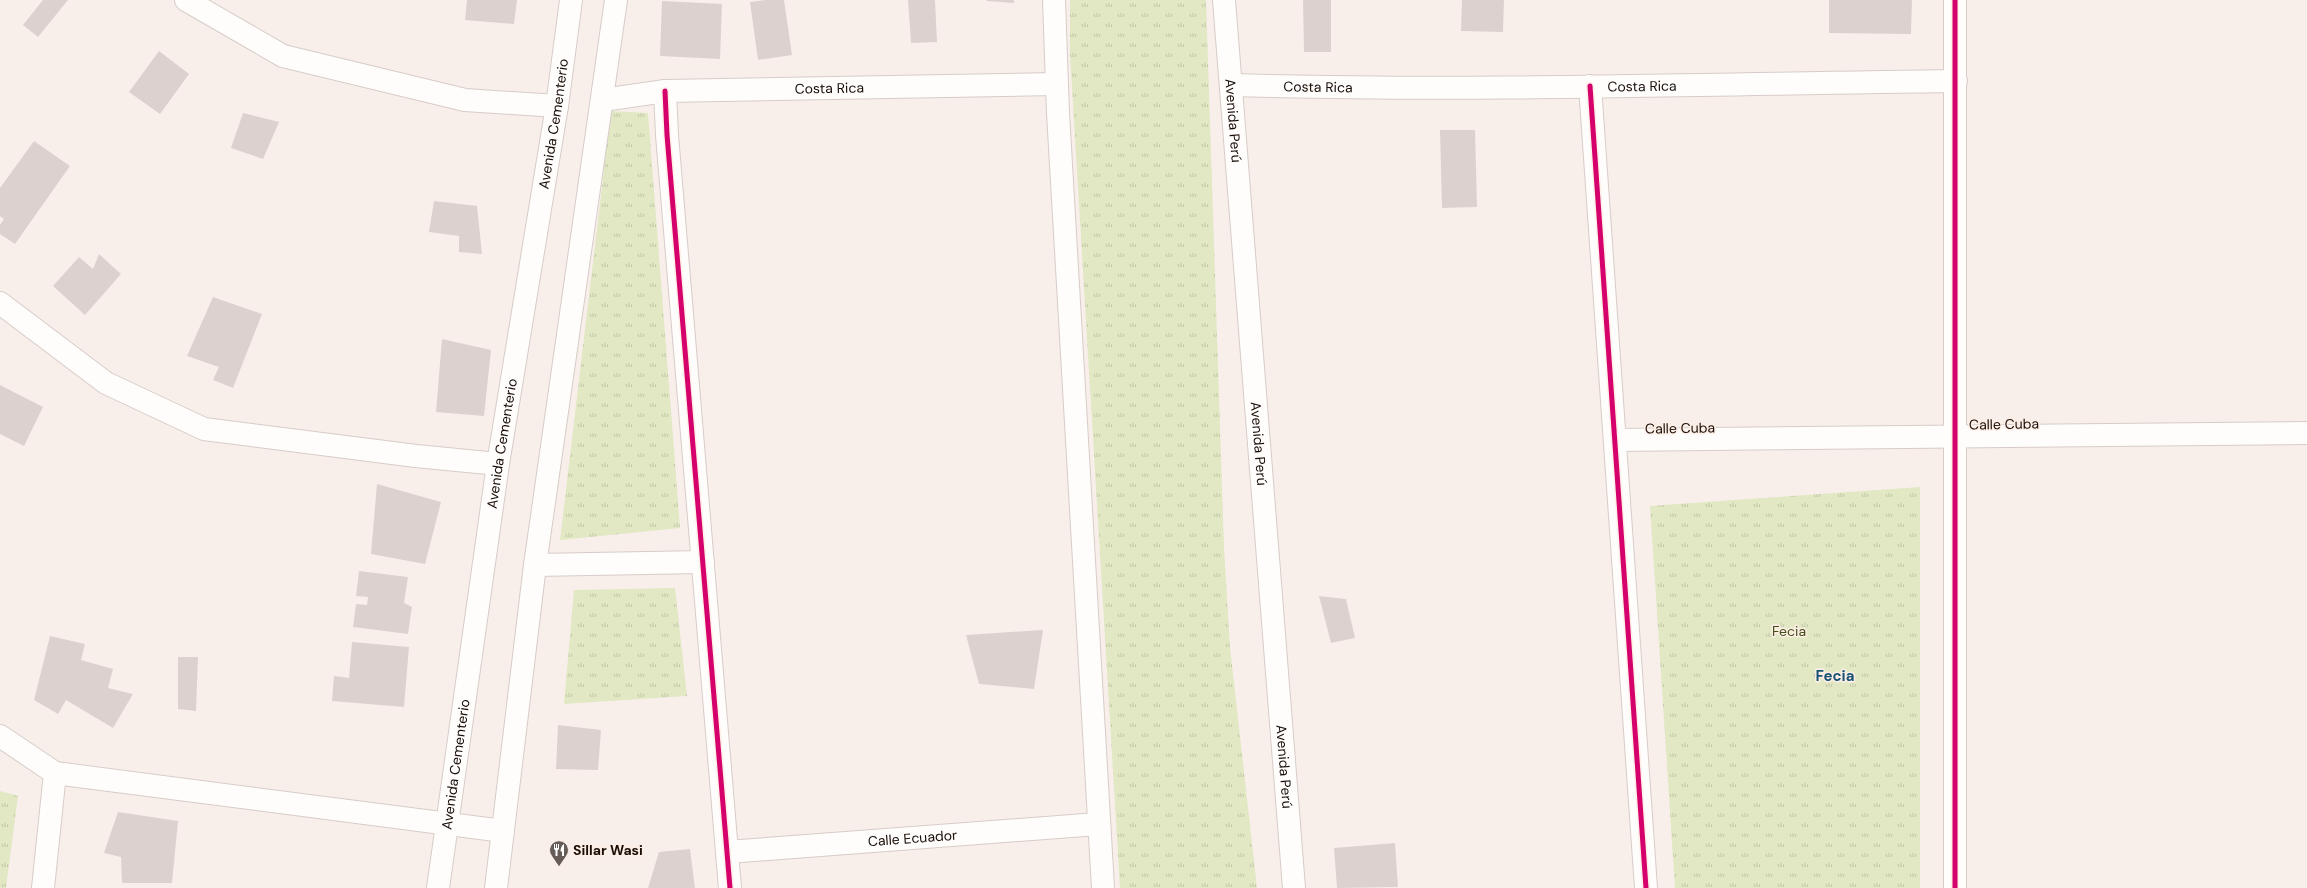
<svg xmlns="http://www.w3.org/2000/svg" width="2307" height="888" viewBox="0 0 2307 888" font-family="'DM Sans',sans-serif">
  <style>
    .park { fill: url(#park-tufts) }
    .building { fill: #ddd1d0 }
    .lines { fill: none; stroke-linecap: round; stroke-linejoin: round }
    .street-casing { stroke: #d7ccc7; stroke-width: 24 }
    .secondary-casing { stroke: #d7ccc7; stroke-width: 24 }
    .primary-casing { stroke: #d7ccc7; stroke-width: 24 }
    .street { stroke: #fefdfc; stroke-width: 22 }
    .secondary { stroke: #fefdfc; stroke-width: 22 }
    .primary { stroke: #fefdfc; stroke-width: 22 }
    .cycleway-casing { stroke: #fdeee6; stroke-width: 8 }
    .cycleway { stroke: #d6006c; stroke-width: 5 }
    .labels { text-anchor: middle; stroke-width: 3; stroke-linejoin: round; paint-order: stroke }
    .street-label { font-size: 14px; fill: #180d07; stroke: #fdeee6 }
    .park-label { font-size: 14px; fill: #414f17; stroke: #fdeee6 }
    .poi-label { font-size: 14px; font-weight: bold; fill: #180d07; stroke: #fdeee6; text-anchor: start }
    .neighbourhood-label { font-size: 15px; font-weight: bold; fill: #185374; stroke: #fdeee6 }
  </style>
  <defs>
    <pattern id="park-tufts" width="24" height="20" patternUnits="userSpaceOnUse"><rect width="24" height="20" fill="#e1e8c3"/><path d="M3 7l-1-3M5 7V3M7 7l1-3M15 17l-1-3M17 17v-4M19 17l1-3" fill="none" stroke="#c0c6a6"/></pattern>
  </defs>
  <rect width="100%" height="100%" fill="#f8efeb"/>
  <path class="park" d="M 1070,0 L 1206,0 L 1224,548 L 1230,647 L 1257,888 L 1120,888 L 1070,54 Z
    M 611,111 L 648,113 L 680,528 L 560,540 Z
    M 1920,487 L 1920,888 L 1675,888 L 1650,506 Z
    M 675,588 L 687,696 L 564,704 L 574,590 Z
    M 0,791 L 18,796 L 6,888 L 0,888 Z"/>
  <path class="building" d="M 43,0 L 68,0 L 38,37 L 23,25 Z
    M 467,0 L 517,0 L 514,24 L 465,20 Z
    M 765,0 L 784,0 L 792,55 L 758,60 L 750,2 Z
    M 908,0 L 935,0 L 937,42 L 911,43 Z
    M 987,0 L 1014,0 L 1014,3 L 987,1 Z
    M 1303,0 L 1331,0 L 1331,52 L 1304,52 Z
    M 1462,0 L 1504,0 L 1503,32 L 1461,31 Z
    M 1829,0 L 1912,0 L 1911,34 L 1829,33 Z
    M 662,1 L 722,4 L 720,59 L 660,56 Z
    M 159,51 L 189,74 L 160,114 L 129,92 Z
    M 243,113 L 279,122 L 263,159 L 231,148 Z
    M 1440,130 L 1475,130 L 1477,207 L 1442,208 Z
    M 34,141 L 70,166 L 15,244 L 0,234 L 0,225 L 4,219 L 0,216 L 0,188 Z
    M 434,201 L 477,206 L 482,254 L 459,252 L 459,236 L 429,232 Z
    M 99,254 L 121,274 L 85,315 L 53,286 L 79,257 L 93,269 Z
    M 213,297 L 262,314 L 233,388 L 213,380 L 219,367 L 187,356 Z
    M 442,339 L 491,350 L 484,416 L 436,412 Z
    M 0,385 L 43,407 L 24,446 L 0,434 Z
    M 377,484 L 441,502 L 425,564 L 371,554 Z
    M 359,571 L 408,577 L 404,603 L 412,607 L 408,634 L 353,627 L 356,604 L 367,605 L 368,597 L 356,596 Z
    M 1319,596 L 1346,599 L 1355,638 L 1331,643 Z
    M 1043,630 L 1034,689 L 979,684 L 966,635 Z
    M 50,636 L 85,644 L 81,660 L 113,669 L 108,688 L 133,694 L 113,728 L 66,700 L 58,714 L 34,700 Z
    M 352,642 L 409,647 L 404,707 L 332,701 L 334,676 L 349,678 Z
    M 178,657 L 198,657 L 196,711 L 178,709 Z
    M 558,725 L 601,730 L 598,770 L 556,769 Z
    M 118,812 L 178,821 L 172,883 L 122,883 L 121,857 L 104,853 Z
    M 1395,843 L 1398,887 L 1337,888 L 1334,848 Z
    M 690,849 L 695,888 L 648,888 L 659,852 Z"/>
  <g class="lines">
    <defs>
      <g id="street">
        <path d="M 186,0 L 283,56 L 465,100 L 557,106"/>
        <path id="s1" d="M 1232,85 C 1473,92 1715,84 1956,81"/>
        <path d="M 1590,86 L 1646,888"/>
        <path d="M 665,91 L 667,135 L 730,888"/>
        <path id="s2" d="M 603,100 L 665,91 L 1056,84"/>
        <path d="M 0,303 L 106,383 L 204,429 L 416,456 L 498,464"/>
        <path d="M 1615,440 L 2307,433"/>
        <path d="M 535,565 L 703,562"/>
        <path d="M 0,736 L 55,773 L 503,831"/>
        <path id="s3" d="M 727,852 L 1098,824"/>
        <path d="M 43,888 L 55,773"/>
        <path d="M 1955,888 L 1955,0"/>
      </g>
      <g id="secondary">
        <path id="s4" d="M 438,888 L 498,464 L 557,106 L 571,0"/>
        <path d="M 496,888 L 535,565 L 616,0"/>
      </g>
      <g id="primary">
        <path d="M 1054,0 L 1058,113 L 1103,888"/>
        <path id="s5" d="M 1224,0 L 1294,888"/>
      </g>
    </defs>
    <use href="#street" class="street-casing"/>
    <use href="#secondary" class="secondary-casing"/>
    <use href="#primary" class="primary-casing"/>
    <use href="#street" class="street"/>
    <use href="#secondary" class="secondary"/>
    <use href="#primary" class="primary"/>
    <defs>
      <path id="cycleway" d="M 1590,86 L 1646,888
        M 665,91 L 667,135 L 730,888
        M 1955,888 L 1955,0"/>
    </defs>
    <use href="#cycleway" class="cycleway-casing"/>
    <use href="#cycleway" class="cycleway"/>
  </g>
  <defs>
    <symbol id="restaurant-pin" viewBox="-11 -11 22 30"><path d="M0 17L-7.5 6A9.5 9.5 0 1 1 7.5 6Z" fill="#665c57" stroke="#fdeee6"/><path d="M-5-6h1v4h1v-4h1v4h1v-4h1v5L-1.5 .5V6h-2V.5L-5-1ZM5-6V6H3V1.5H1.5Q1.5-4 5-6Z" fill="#fff"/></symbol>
  </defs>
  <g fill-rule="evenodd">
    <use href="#restaurant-pin" x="548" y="839" width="22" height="30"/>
  </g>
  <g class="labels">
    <g class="street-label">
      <text dy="5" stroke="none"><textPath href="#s1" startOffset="410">Costa Rica</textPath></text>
      <text dy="5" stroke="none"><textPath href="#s1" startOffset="86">Costa Rica</textPath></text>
      <text dy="5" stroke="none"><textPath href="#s2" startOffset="227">Costa Rica</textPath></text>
      <text dy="5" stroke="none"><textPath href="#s5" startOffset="121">Avenida Perú</textPath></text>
      <text dy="5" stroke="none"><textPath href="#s4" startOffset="773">Avenida Cementerio</textPath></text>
      <text transform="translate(2004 424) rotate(-1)" y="5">Calle Cuba</text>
      <text transform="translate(1680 428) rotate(-1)" y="5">Calle Cuba</text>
      <text dy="5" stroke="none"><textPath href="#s4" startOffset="449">Avenida Cementerio</textPath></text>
      <text dy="5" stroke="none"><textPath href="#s5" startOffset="445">Avenida Perú</textPath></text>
      <text dy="5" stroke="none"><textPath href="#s4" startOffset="125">Avenida Cementerio</textPath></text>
      <text dy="5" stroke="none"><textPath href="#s5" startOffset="769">Avenida Perú</textPath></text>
      <text dy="5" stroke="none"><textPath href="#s3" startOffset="186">Calle Ecuador</textPath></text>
    </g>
    <g class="park-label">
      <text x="1789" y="636">Fecia</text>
    </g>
    <g class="poi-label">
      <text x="573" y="855">Sillar Wasi</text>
    </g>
    <g class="neighbourhood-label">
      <text x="1835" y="681">Fecia</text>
    </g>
  </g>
</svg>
